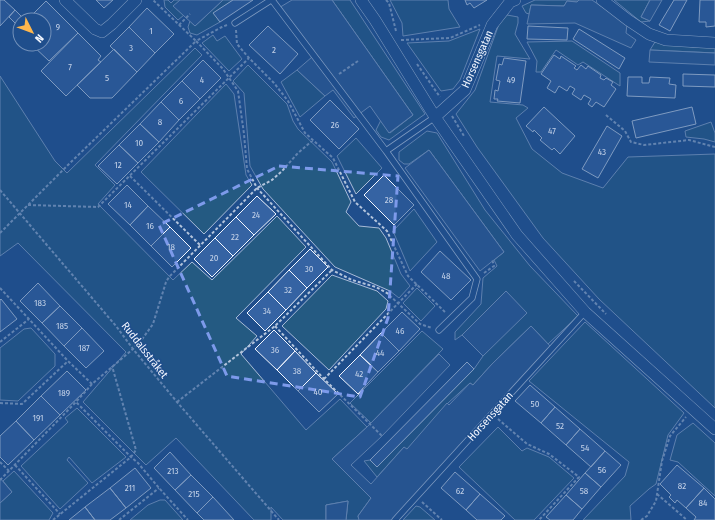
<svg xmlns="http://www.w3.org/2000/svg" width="715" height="520" viewBox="0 0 715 520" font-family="'Fira Sans Condensed',sans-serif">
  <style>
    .green { fill: #245a82; stroke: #a8bbd7 }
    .parking { fill: #305b95; stroke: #a8bbd7 }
    .building { fill: #3563a3; stroke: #f2f6ff }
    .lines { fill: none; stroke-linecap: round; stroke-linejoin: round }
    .lane-casing { stroke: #f2f6ff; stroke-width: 7 }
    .street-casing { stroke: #f2f6ff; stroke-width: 12 }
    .path { stroke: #b3c4dc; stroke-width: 2; stroke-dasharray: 3 2; stroke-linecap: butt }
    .lane { stroke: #1f4e8c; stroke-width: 5.5 }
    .street { stroke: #1f4e8c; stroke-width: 11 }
    .marked { fill: none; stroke: #7d9aea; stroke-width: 3; stroke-dasharray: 8 5; stroke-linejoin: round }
    .labels { text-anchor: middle; stroke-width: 3; stroke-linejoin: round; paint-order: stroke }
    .number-label { font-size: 9px; fill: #c3d1e8 }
    .street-label { font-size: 11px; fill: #f2f6ff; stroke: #1f4e8c }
  </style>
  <rect width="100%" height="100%" fill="#1f4e8c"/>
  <path class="green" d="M 164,0 L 168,0 L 171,3 L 174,0 L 180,0 L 174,6 L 184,15 L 178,20 L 165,7 Z
    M 223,0 L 233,0 L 214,13 L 220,22 L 197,35 L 190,33 L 188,27 L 190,21 L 195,26 Z
    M 332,0 L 350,0 L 425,114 L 389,140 L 381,137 L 376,130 L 381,120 L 390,133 L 413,115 Z
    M 390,0 L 448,0 L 449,9 L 460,27 L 403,36 L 402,23 Z
    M 535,0 L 579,0 L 577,2 L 567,1 L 564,6 L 531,5 L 529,14 L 526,13 L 522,6 Z
    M 614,0 L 650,0 L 641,17 L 650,21 L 641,22 Z
    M 507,15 L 518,17 L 518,23 L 515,34 L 530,59 L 497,56 L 490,102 L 523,105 L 528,108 L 516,118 L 532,149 L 562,173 L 603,188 L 628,157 L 715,154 L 715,408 L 599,299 L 543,238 L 477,147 L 456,114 L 475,90 L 499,24 Z
    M 480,29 L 460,80 L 453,89 L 441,91 L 407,43 L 449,41 Z
    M 213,35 L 217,41 L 225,36 L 242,59 L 229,71 L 202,43 Z
    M 572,41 L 620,73 L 620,86 L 583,62 L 578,65 L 556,50 L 541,72 L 536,72 L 537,61 L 527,42 Z
    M 655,42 L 693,47 L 715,47 L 715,53 L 650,50 Z
    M 195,48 L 202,55 L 95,165 L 115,185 L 98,204 L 173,280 L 192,262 L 212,280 L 277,216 L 306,247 L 236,318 L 257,336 L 241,354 L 306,430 L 340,399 L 367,427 L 332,459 L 371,498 L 358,516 L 359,520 L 346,520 L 348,501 L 326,505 L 326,520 L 283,520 L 271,507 L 271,520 L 254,520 L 176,438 L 146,465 L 83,402 L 126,352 L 18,243 L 0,256 L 0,76 L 55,161 L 67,173 Z
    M 248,65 L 287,104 L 293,121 L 298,129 L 332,162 L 351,202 L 346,212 L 359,226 L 379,228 L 386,238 L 401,274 L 410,286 L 399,298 L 390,291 L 335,267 L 263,189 L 250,166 L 244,93 L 233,81 Z
    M 297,70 L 325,96 L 300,117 L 281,82 Z
    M 226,84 L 234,94 L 246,175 L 252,185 L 204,234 L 141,172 Z
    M 711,122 L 715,133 L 715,142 L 704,139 L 686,137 L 685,131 Z
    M 427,131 L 437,133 L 485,210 L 530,266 L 578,316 L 548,344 L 531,326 L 492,364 L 473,385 L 470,383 L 448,403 L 407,450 L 404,447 L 377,477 L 364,461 L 370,460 L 377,467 L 474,369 L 483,356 L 462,335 L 455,340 L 455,332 L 481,304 L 483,278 L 497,266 L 494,260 L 504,252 L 429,150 L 409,164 L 404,164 L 399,160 L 399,152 Z
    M 356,138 L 382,168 L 356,194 L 337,156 Z
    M 414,209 L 437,242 L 410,271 L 393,231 Z
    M 332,275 L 377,291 L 388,301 L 386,309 L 329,370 L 282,326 Z
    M 417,288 L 435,306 L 421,321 L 403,303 Z
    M 585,322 L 684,413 L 668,435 L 656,484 L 649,489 L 630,506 L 631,520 L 583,520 L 625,476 L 629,462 L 529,381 Z
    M 31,328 L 55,354 L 55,366 L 18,401 L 0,400 L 0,348 L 24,329 Z
    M 422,331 L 443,349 L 371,423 L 350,403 Z
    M 77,408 L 126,457 L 92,483 L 69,457 L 67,460 L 88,483 L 60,509 L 21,466 L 68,422 L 65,418 Z
    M 693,423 L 715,443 L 715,496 L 678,462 L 670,460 L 677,435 Z
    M 498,427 L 522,451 L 527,448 L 549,457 L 574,478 L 534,520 L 515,520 L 459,467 Z
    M 14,471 L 53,513 L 49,520 L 0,520 L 0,503 L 12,492 L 3,481 Z
    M 160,500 L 165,500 L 183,520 L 130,520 L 148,505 Z
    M 416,506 L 420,507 L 435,520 L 403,520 Z"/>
  <path class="parking" d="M 180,0 L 223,0 L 195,26 L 173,6 Z
    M 292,0 L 332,0 L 413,115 L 389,133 L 370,106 L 354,118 L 333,90 L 325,96 L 297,70 L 312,57 L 277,9 Z
    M 579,0 L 592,0 L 627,24 L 626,33 L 636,40 L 631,48 L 575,23 L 527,24 L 531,5 L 564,6 L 567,1 L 577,2 Z
    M 650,0 L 662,0 L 650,21 L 641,17 Z
    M 650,50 L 715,53 L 715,65 L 649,62 Z
    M 429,150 L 504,252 L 480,271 L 405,168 Z
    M 506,291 L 527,313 L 483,356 L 462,335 Z
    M 531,326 L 552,348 L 395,520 L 359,520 L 358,516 L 371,498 L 332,459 L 367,427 L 439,354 L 450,365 L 382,436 L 351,465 L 371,484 L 404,447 L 407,449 L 447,403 L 449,405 L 470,383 L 473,385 L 492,364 Z
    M 0,478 L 12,492 L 0,503 Z
    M 348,501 L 346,520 L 326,520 L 326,505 Z"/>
  <path class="building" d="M 0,0 L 4,0 L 15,10 L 0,26 Z
    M 96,0 L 113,0 L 104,8 Z
    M 233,0 L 253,0 L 220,22 L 213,13 Z
    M 465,0 L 487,0 L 474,8 L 470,3 L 467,5 Z
    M 674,0 L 687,0 L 670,31 L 659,25 Z
    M 700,0 L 715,0 L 715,26 L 706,27 L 706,22 L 699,22 Z
    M 46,1 L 78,33 L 49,61 L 31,44 L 44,44 L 44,20 L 27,20 Z
    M 147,8 L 174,34 L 155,53 L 129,27 Z
    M 15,10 L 25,20 L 20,20 L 20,28 L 9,17 Z
    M 268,26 L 298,54 L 280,74 L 249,45 Z
    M 528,26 L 568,28 L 567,40 L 527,39 Z
    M 129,27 L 155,53 L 137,72 L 110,46 Z
    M 579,29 L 625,58 L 619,69 L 573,39 Z
    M 78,33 L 101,56 L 98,60 L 101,62 L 66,96 L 41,71 Z
    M 114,49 L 137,72 L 112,98 L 90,98 L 77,85 Z
    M 554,55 L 560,59 L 561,56 L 576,66 L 574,68 L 577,70 L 581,65 L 586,69 L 588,66 L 601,75 L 600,78 L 604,80 L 606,78 L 613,82 L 611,85 L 616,89 L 604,107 L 596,102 L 592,107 L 588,104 L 591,99 L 584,95 L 581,100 L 572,94 L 575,89 L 570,86 L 567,91 L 559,86 L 555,93 L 547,88 L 551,81 L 541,74 Z
    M 504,58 L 526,61 L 520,103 L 497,101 L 498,99 L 494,99 L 495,90 L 498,91 L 500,81 L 496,80 L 499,64 L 502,65 Z
    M 203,60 L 221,78 L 200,99 L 182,81 Z
    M 683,74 L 715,75 L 715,87 L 683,86 Z
    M 628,77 L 642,77 L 642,83 L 649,83 L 650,77 L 670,78 L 669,84 L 676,85 L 675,98 L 627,96 Z
    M 182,81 L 200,99 L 179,120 L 161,102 Z
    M 330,100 L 359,129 L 339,149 L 310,120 Z
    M 161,102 L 179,120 L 159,142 L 140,124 Z
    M 544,107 L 575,136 L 560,154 L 554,148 L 552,150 L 540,140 L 542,138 L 534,130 L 533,132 L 526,126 Z
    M 692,107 L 696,124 L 636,138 L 632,121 Z
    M 140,124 L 159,142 L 138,163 L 119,145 Z
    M 607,126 L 622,136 L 598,178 L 582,169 Z
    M 119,145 L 138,163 L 117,184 L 98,166 Z
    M 384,175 L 414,205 L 394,225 L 364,195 Z
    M 127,185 L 148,206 L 130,225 L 108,204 Z
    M 257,196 L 276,214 L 254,235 L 236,217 Z
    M 148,206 L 170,227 L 151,246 L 130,225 Z
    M 236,217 L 254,235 L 233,256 L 215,238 Z
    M 170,227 L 191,248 L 172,267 L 151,246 Z
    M 215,238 L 233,256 L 212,277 L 194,259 Z
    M 310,249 L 328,267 L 307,288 L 289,270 Z
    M 440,251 L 471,280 L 451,300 L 421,272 Z
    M 289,270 L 307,288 L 286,310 L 268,292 Z
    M 38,283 L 60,306 L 42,323 L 20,301 Z
    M 268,292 L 286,310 L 265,331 L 247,313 Z
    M 1,299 L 17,319 L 0,332 L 0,300 Z
    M 60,306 L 82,328 L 64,346 L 42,323 Z
    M 402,312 L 420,329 L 399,351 L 381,333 Z
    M 82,328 L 104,351 L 86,368 L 64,346 Z
    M 274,330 L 295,351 L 277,370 L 255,349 Z
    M 381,333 L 399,351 L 378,372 L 360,355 Z
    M 295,351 L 316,373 L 298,391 L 277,370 Z
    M 360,355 L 378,372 L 358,394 L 339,376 Z
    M 467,362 L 474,369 L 377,467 L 370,460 Z
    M 67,371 L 86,390 L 60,415 L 41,396 Z
    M 316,373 L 338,394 L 319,412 L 298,391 Z
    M 530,385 L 555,407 L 541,423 L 515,401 Z
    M 41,396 L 60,415 L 34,440 L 16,421 Z
    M 555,407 L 580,429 L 566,445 L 541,423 Z
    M 16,421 L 34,440 L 8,465 L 0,457 L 0,436 Z
    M 580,429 L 605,451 L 591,467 L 566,445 Z
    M 605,451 L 621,465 L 601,487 L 585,473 Z
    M 170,452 L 191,475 L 175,490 L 154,468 Z
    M 677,465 L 704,488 L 686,508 L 677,500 L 675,503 L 669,497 L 671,495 L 660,484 Z
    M 135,468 L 151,488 L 126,508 L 110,488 Z
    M 455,472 L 480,494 L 466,510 L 441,488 Z
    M 585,473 L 601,487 L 582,509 L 566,495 Z
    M 191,475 L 213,497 L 197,513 L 175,490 Z
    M 110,488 L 126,508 L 110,520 L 95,520 L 85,507 Z
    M 704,488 L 715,499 L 715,520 L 694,520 L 696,517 L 686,508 Z
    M 480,494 L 505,516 L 501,520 L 477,520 L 466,510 Z
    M 566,495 L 582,509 L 573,520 L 550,520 L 546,517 Z
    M 213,497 L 234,520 L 204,520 L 197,513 Z
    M 85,507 L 95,520 L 69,520 Z"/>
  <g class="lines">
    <defs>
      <path id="lane" d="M 272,0 L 386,151 L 477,279 L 472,298 L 439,330
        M 235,23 L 271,0
        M 386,151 L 435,117
        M 395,520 L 585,312"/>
      <path id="street" d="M 65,0 L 95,29 L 102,32 L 112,24 L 136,0
        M 361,0 L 375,20 L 435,117 L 517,235 L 585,312 L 715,429
        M 602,0 L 628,20 L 649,34 L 666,40 L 715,43
        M 435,117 L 465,90 L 492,25 L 510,2 L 515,0"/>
    </defs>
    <use href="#lane" class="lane-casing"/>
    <use href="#street" class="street-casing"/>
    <path class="path" d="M 386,0 L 389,3 L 396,31
      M 179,25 L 190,14
      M 227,25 L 222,27 L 196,41 L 223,69 L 238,91 L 244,134 L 247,169 L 257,188 L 332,270 L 352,280 L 376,287 L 387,293 L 420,324 L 432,328
      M 236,30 L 237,44 L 249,58 L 274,83 L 288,101 L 305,133 L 333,158 L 355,202 L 387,231 L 408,276 L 445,312
      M 401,40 L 450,38 L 480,25
      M 417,64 L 440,97
      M 339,74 L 358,61
      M 606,115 L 625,131 L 631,142 L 644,145 L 689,140 L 715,147
      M 452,116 L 464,136
      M 130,176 L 200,245
      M 0,190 L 116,326 L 133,349 L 177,402 L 279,520
      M 28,205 L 98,207 L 249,58
      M 0,233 L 70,163 L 196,41 L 153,0
      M 484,273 L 494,266 L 492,259
      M 574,281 L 606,314
      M 0,288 L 68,361 L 92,384 L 133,349 L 143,338 L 153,324 L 166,282 L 169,277 L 257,188 L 272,180 L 282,171 L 297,154 L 313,140
      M 275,326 L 324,379 L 382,436
      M 0,342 L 29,319
      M 324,379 L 417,284
      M 92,384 L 76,402 L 131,457 L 138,463 L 159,488 L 188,520
      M 177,402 L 275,326 L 332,270
      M 0,403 L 22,404 L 68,361
      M 498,419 L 527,444 L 549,454 L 579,477 L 539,520
      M 0,462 L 9,471
      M 15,465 L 60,514
      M 0,480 L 76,402
      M 657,494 L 687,520
      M 422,502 L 442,520
      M 53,520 L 131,457 L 136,450 L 112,366
      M 119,520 L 159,488
      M 641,520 L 647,516 L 656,501 L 662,461 L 670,436 L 686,417"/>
    <use href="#lane" class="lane"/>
    <use href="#street" class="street"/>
  </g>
  <path d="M0 0H715V520H0ZM 279,166 L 398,176 L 388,318 L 360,397 L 227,376 L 159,225 Z" fill="#1f4e8c" fill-opacity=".55" fill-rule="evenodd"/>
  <path class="marked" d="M 279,166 L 398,176 L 388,318 L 360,397 L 227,376 L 159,225 Z"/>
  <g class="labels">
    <g class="number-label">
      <text x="58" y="30">9</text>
      <text x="151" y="34">1</text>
      <text x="131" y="51">3</text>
      <text x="274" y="53">2</text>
      <text x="70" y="70">7</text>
      <text x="107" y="81">5</text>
      <text x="202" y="83">4</text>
      <text x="511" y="83">49</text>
      <text x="181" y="104">6</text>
      <text x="160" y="125">8</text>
      <text x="335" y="128">26</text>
      <text x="552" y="134">47</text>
      <text x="139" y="146">10</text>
      <text x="602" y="155">43</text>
      <text x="118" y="168">12</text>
      <text x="389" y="203">28</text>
      <text x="128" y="208">14</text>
      <text x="256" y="218">24</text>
      <text x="150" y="229">16</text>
      <text x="235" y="240">22</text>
      <text x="171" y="250">18</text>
      <text x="214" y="261">20</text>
      <text x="309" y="272">30</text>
      <text x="446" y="279">48</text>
      <text x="288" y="293">32</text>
      <text x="40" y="306">183</text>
      <text x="267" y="314">34</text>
      <text x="62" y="329">185</text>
      <text x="400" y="334">46</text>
      <text x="84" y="351">187</text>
      <text x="275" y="353">36</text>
      <text x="380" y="356">44</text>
      <text x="297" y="374">38</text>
      <text x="359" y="377">42</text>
      <text x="318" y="395">40</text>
      <text x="64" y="396">189</text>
      <text x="535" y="407">50</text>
      <text x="38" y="421">191</text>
      <text x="560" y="429">52</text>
      <text x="585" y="451">54</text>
      <text x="602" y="473">56</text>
      <text x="173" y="474">213</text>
      <text x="682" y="489">82</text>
      <text x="130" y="491">211</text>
      <text x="460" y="494">62</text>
      <text x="584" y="494">58</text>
      <text x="194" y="497">215</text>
      <text x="703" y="506">84</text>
    </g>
    <g class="street-label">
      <text transform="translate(477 59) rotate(-66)" y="4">Horsensgatan</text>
      <text transform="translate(145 350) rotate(52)" y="4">Ruddalsstråket</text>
      <text transform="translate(490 416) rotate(-48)" y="4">Horsensgatan</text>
    </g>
  </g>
  <g transform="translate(32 32) rotate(132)"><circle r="19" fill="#1f4e8c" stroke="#7391ba"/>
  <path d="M0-3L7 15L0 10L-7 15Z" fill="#ffb74d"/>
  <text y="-6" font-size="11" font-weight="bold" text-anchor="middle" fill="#f2f6ff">N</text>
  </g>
</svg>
